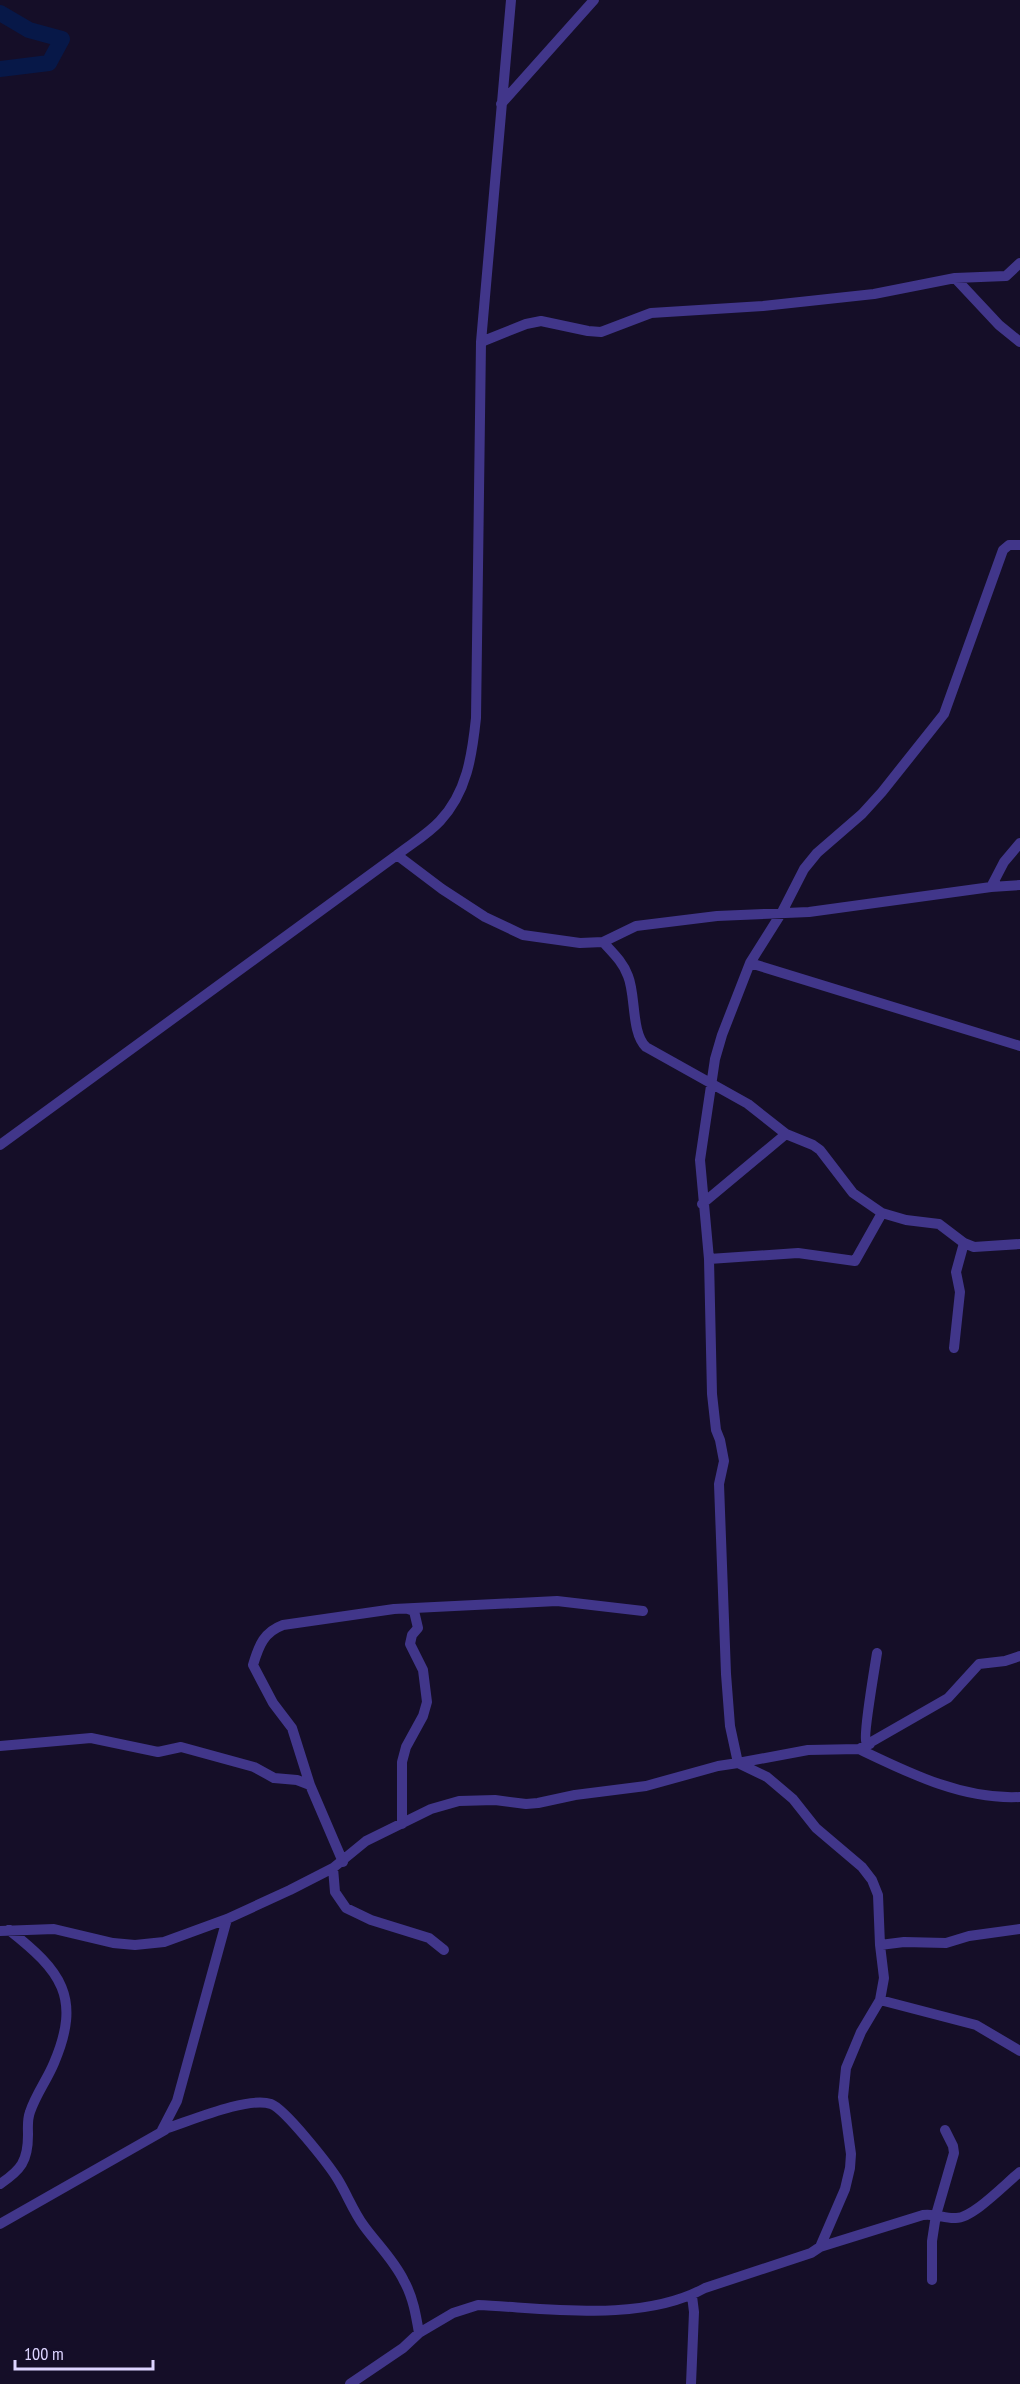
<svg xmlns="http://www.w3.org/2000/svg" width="1020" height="2384" viewBox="0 0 1020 2384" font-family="'PT Sans Narrow',sans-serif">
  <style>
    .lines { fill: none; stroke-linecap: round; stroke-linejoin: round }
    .river { stroke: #071848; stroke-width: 16 }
    .minor { stroke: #41368a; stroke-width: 10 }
  </style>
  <rect width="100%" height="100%" fill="#150e28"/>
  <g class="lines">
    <path class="river" d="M 0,13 L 29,30 L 62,39 L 49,63 L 0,69"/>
    <path class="minor" d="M 501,104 L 594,0
      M 955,278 L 999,325 L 1020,342
      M 481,342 L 526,324 L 541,321 L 588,331 L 601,332 L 651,313 L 763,306 L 874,294 L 955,278 L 1006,276 L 1020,263
      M 1020,545 L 1009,545 L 1003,550 L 944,714 L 882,792 L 862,814 L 817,853 L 804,869 L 782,912 L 750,963 L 722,1035 L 715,1059 L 700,1160 L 709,1259 L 712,1394 L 716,1430 L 720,1440 L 724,1461 L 719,1484 L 726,1674 L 730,1726 L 738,1763 L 808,1750 L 859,1749 L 948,1698 L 979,1664 L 1005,1661 L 1020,1656
      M 397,855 L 442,889 L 485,917 L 523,935 L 580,943 L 603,942 L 636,926 L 717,916 L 809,912 L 991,887 L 1020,885
      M 991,887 L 1004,862 L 1020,843
      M 603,942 C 612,952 623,962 628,976 C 636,995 631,1033 646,1047 L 748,1104 L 786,1134 L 813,1145 L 820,1150 L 853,1193 L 882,1213 L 906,1220 L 939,1224 L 964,1243 L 974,1247 L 1020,1244
      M 750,963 L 1020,1046
      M 0,1145 L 397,855 C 411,844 428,834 440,821 C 467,792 472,756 476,718 L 481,342 L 511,0
      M 702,1204 L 786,1134
      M 709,1259 L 798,1253 L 855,1261 L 882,1213
      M 954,1348 L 960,1292 L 956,1272 L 964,1243
      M 870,1744 L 866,1741 C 863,1735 875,1666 877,1653
      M 0,1746 L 91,1738 L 158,1752 L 181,1747 L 254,1767 L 274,1778 L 297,1780 L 310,1785
      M 859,1749 C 909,1773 963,1800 1020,1797
      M 402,1824 L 402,1762 L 406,1747 L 423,1716 L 427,1702 L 423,1670 L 410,1644 L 412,1635 L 418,1628 L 414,1611 L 408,1609
      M 343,1862 L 310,1785 L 292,1728 L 273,1703 L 253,1665 C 259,1645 264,1632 283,1625 L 394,1609 L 557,1601 L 643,1611
      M 333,1868 L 335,1892 L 346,1908 L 371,1920 L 429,1938 L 444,1950
      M 0,1931 L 54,1929 L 113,1943 L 135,1945 L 164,1942 L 227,1919 L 290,1890 L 333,1868 L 366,1841 L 431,1809 L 459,1801 L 495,1800 L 526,1804 L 538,1803 L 575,1795 L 646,1786 L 718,1766 L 738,1763 L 767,1777 L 793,1799 L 816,1828 L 862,1867 L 872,1880 L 878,1895 L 880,1945 L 884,1978 L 880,2000 L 861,2032 L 846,2068 L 843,2097 L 851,2154 L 850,2168 L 845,2189 L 820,2247
      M 880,1945 L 904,1942 L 946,1943 L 969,1936 L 1020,1929
      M 880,2000 L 976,2025 L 1020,2051
      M 162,2130 C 188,2122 247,2096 271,2104 C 285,2109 328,2164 337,2178 C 347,2194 353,2211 364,2226 C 377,2244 394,2260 404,2281 C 413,2297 416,2315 419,2333
      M 162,2130 L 177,2101 L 227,1919
      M 0,2184 C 21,2170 28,2161 28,2135 C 28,2127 27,2120 30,2112 C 36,2094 47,2080 54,2063 C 82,1997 61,1971 9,1930
      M 0,2224 L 165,2130
      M 932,2280 L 932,2241 L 936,2215 L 954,2153 L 953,2146 L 945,2130
      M 350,2384 L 403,2348 L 419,2333 L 453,2313 L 478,2305 C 548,2308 642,2323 705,2288 L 811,2253 L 820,2247 L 923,2215 C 935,2213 945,2219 956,2218 C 973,2218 1005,2184 1020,2172
      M 691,2384 L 694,2312 L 692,2296"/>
  </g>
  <path d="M15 2360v9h138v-9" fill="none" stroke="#ddd4ff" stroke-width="3"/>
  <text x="24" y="2360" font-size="18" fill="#ddd4ff" stroke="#150e28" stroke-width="4.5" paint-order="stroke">100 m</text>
</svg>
